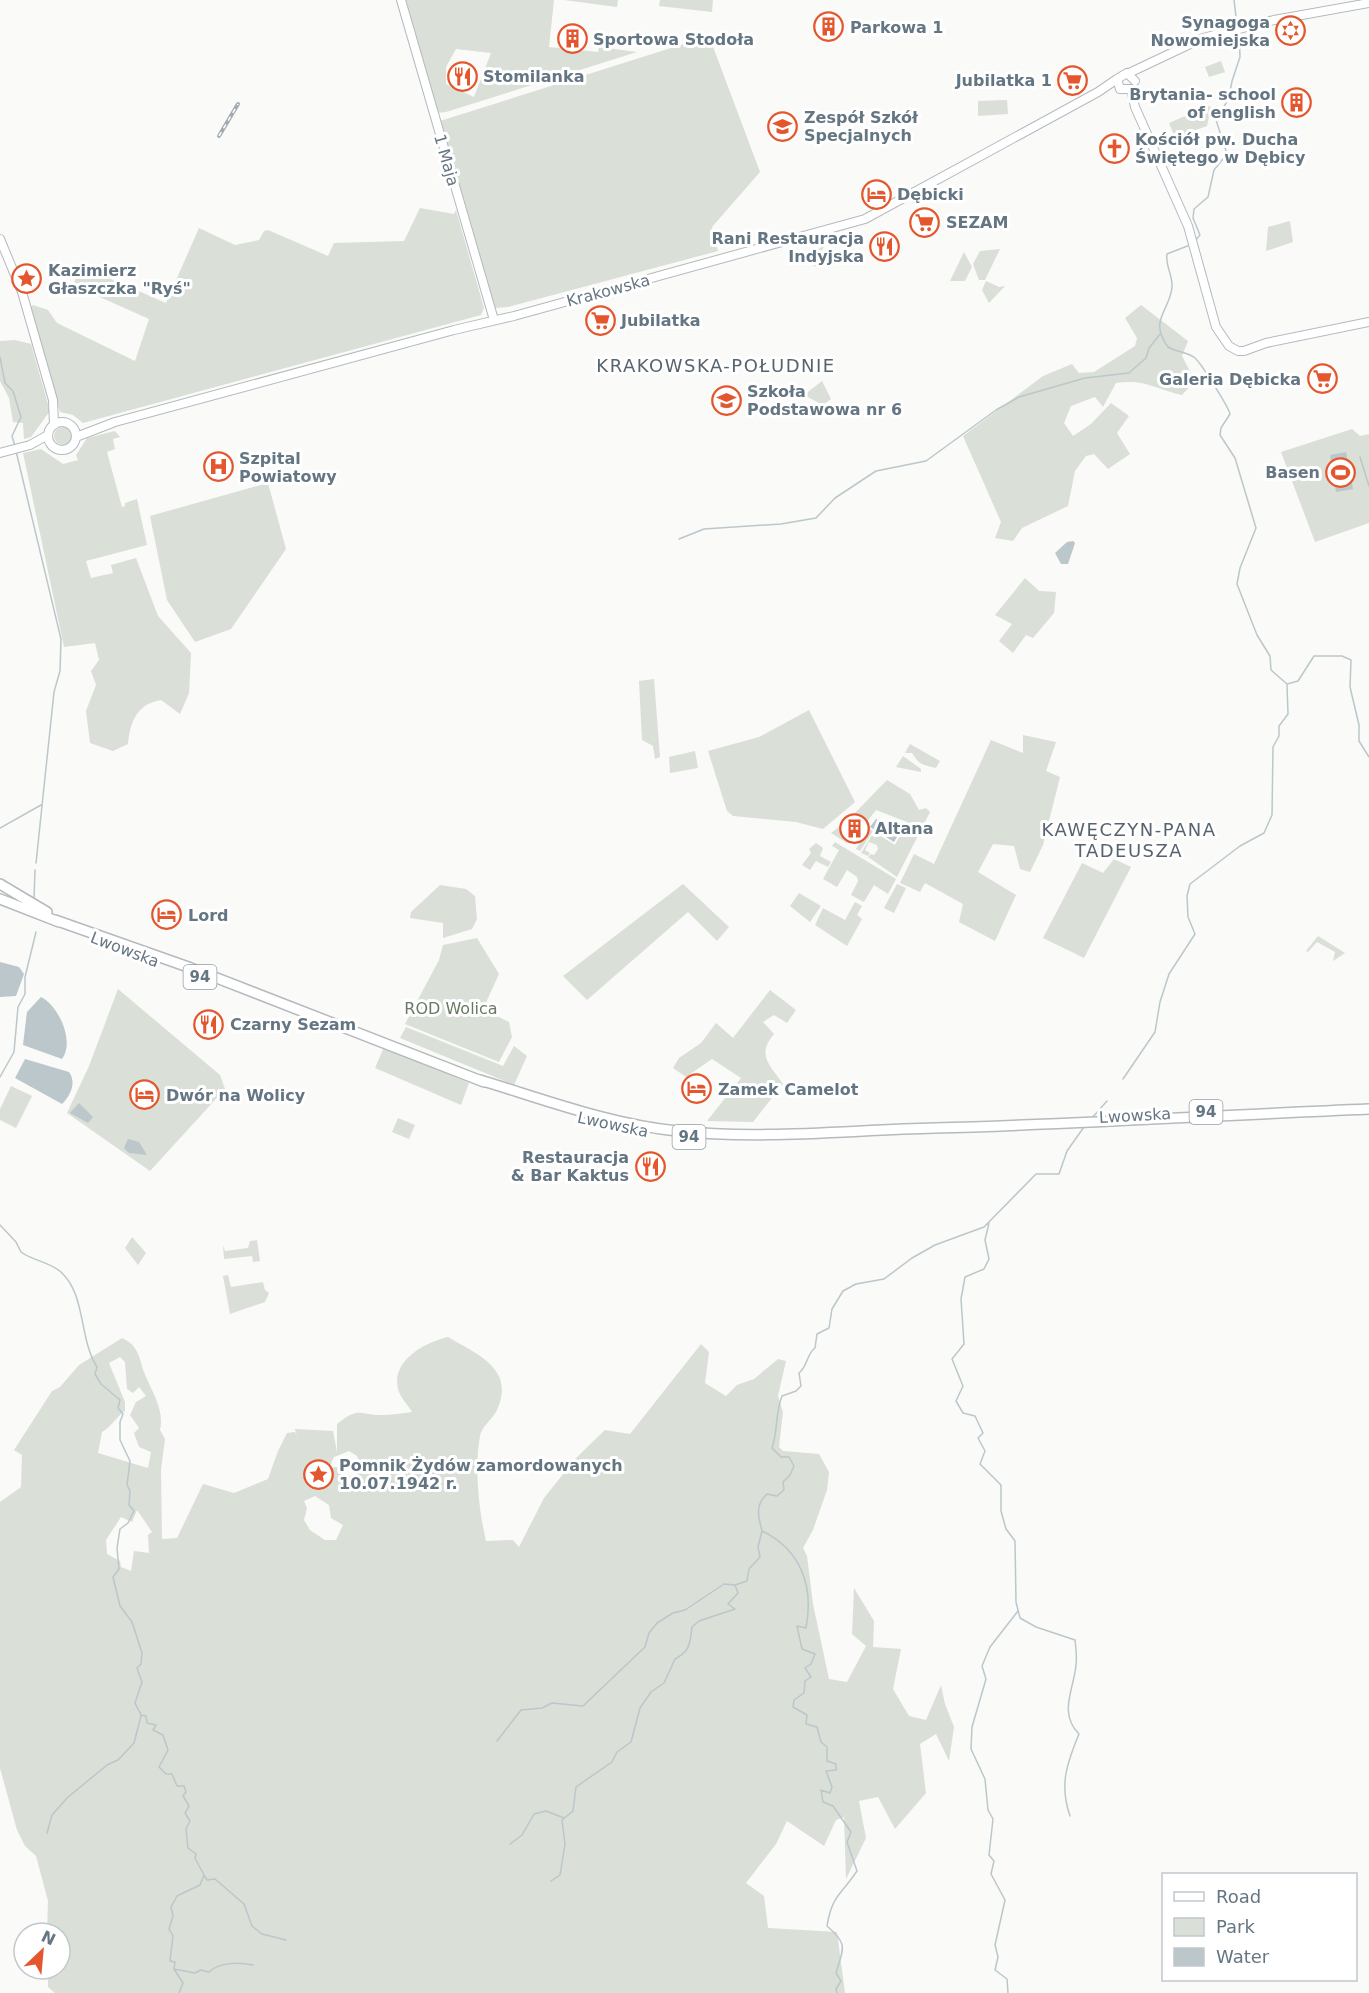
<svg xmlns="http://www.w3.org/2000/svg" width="1369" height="1993" viewBox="0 0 1369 1993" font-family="'DejaVu Sans',sans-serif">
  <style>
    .green { fill: #dadfd7; fill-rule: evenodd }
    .water { fill: #bbc7cb }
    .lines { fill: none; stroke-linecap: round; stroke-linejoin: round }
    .stream { stroke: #bbc7cb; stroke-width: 1.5 }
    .secondary-casing { stroke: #b3babf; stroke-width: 10 }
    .primary-casing { stroke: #b5babe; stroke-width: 12 }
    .secondary { stroke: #fff; stroke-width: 8 }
    .primary { stroke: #fff; stroke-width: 9 }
    .rail-casing { stroke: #a2aab0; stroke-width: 4 }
    .rail { stroke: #fff; stroke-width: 1.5; stroke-dasharray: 4.5; stroke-linecap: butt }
    .labels { text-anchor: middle; stroke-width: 6; stroke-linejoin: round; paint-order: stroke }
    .shield { fill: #fff; stroke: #939fa8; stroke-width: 1.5 }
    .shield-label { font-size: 15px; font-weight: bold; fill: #657683 }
    .poi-label { font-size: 16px; font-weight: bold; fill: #657683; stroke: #fff; text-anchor: start }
    .street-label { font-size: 16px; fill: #657683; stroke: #fff }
    .park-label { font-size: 16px; fill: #687a64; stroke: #fff }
    .neighbourhood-label { font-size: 18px; letter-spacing: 1.5px; fill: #57646e; stroke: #fff }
  </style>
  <rect width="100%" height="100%" fill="#fafaf8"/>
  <path class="green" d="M 404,0 L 554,0 L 549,47 L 598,52 L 599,47 L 637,52 L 446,112 L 437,113 ZM 456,49 L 491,53 L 474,97 L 446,84 L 446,67 Z
    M 564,0 L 618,0 L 617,7 Z
    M 660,0 L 713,0 L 712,12 L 659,6 Z
    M 709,36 L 760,172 L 712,227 L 718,251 L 508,307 L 494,308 L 440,121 Z
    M 1221,61 L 1225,72 L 1209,77 L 1205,67 Z
    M 1007,100 L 1008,114 L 978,116 L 978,101 Z
    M 1208,106 L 1211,107 L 1207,126 L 1184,134 L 1187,141 L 1172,148 L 1168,138 L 1174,135 L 1169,123 Z
    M 420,208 L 454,214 L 456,210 L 484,308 L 481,315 L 83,423 L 73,415 L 60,412 L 30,308 L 33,305 L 48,310 L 57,323 L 135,361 L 149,319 L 73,285 L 81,266 L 166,303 L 199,228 L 235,245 L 259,240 L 264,231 L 268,230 L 328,256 L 334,243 L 404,241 Z
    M 1290,221 L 1293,242 L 1266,251 L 1268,227 Z
    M 824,246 L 817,260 L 818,268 L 801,258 Z
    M 1000,249 L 985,280 L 979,280 L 973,264 L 980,251 Z
    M 964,252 L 972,267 L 965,281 L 950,281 Z
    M 986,281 L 999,287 L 1005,286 L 989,303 L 982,290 Z
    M 1141,305 L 1188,341 L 1182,356 L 1195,381 L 1182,395 C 1154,389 1146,379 1116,383 L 1103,407 L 1095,397 L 1071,406 L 1064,423 L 1073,436 L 1091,424 L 1111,403 L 1129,416 L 1117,433 L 1130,454 L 1108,469 L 1094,454 L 1086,456 L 1075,471 L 1068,506 L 1022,528 L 1013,541 L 995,538 L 1001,522 L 963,436 L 1043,376 L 1072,364 L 1079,373 L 1094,372 L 1135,346 L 1137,338 L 1125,318 Z
    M 15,340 L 31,344 L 50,411 L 31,437 L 24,439 L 23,423 L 13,422 L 9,398 L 0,381 L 0,341 Z
    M 822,381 L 831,399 L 823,405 L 804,395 Z
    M54 436a9 9 0 1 1 18 0a9 9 0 1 1-18 0Z
    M 1352,429 L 1360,436 L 1369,434 L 1369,523 L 1315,542 L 1281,452 Z
    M 115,431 L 120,437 L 113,439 L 115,449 L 107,452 L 122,507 L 125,506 L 125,503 L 137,499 L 147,545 L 86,561 L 91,578 L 113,573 L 111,565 L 136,558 L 158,616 L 191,653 L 189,693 L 180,714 L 161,700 C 136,704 130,723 128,744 L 113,751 L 90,743 L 86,711 L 96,685 L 91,671 L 99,660 L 95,643 L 64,647 L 23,453 L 41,449 L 63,464 L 78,460 L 76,455 L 87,438 Z
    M 268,483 L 286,549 L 231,629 L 195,642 L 167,600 L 150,516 Z
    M 1025,578 L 1039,591 L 1056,592 L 1054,613 L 1033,638 L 1026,635 L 1013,653 L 999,641 L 1012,624 L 995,615 Z
    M 654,679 L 660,757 L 655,759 L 653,746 L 642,740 L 639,681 Z
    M 809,710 L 855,802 L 823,829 L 796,822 L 733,816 L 727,811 L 708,751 L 759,737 Z
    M 1023,735 L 1056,742 L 1046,771 L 1060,777 L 1043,845 L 1030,872 L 1020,869 L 1014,846 L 993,844 L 978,872 L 1016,895 L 995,941 L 959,922 L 963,904 L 925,883 L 920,892 L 900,883 L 914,854 L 934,864 L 991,740 L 1023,753 Z
    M 910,744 L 940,761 L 936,768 C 920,764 920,765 912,753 L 905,753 Z
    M 695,751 L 698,768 L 670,773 L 669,757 Z
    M 903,756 L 921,769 L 921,772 L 896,767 Z
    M 887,780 L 910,794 L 919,810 L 926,808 L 930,812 L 897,877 L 868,857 L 871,854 L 874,855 L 878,849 L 877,845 L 869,842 L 865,850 L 870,853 L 868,856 L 861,853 L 874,832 L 895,845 L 907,822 L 876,810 L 866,823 L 853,815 Z
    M 852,817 L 873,831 L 860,851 L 856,849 L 867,831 L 861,827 L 857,832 L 852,829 L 845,840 L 847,843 L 831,833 Z
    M 835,842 L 896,879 L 888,894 L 874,885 L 864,902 L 851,895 L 858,881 L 857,877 L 847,870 L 837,887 L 823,879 L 839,850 L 832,846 Z
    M 816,843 L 823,848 L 820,856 L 831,862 L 828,867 L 816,861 L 810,870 L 802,865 L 811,853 L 809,849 Z
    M 1114,859 L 1131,867 L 1084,958 L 1043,938 L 1082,863 L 1103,873 Z
    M 683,884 L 729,927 L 717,941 L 688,912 L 587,1000 L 563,976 Z
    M 897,884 L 906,888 L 894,913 L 884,908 Z
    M 440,885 L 466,889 L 475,896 L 477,919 L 472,929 L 443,938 L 443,923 L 410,918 L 411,912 Z
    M 799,893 L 821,906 L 810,922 L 790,906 Z
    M 855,902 L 862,906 L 857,915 L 862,919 L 847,946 L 815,925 L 823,908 L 845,920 Z
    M 1318,936 L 1345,953 L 1333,961 L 1335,952 L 1317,942 L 1308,952 L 1306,951 Z
    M 477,938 L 499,974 L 483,1009 L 509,1022 L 512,1037 L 499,1062 L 405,1024 L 439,960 L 443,945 Z
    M 118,989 L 220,1075 L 225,1089 L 150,1171 L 67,1113 L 89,1066 Z
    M 770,990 L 796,1010 L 787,1023 L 774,1015 L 763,1022 L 774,1034 C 756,1055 770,1065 783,1084 L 753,1122 L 707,1121 L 741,1078 L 712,1059 L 686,1077 L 673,1068 L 679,1058 L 701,1043 L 716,1023 L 733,1038 Z
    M 406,1027 L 503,1066 L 514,1046 L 527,1056 L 514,1085 L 400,1038 Z
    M 384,1047 L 469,1083 L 461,1105 L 375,1068 Z
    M 11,1086 L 32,1096 L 16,1128 L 0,1120 L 0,1109 Z
    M 398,1118 L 415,1125 L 409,1139 L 392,1132 Z
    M 132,1237 L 146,1253 L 138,1265 L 125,1248 Z
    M 257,1240 L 260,1261 L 253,1262 L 252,1256 L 224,1259 L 223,1245 L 225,1251 L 248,1248 L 250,1241 Z
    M 228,1275 L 231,1287 L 263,1282 L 265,1290 L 269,1293 L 265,1302 L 230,1314 L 223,1276 Z
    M 448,1337 C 476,1354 516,1368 497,1410 C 493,1419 481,1427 480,1436 C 474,1469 479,1510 486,1541 L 513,1540 L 519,1547 L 544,1498 L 576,1458 L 605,1430 L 630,1434 L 701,1344 L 709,1352 L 705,1383 L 726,1396 L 737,1385 L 754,1379 L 778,1359 L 786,1361 L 778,1396 L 783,1412 L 779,1447 L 783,1451 L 819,1454 L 829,1472 L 827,1490 L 813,1530 L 803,1548 L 807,1556 L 813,1604 L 829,1679 L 847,1682 L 866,1646 L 852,1634 L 854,1588 L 874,1621 L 873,1647 L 901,1649 L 893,1689 L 909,1716 L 926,1720 L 941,1685 L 945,1704 L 954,1727 L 949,1761 L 936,1734 L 920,1744 L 926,1793 L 895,1829 L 878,1797 L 859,1801 L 866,1838 L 846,1879 L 844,1817 L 836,1820 L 824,1846 L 787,1821 L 776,1844 L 746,1883 L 764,1896 L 768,1928 L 837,1932 L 845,1993 L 55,1993 L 48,1987 L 48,1969 L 60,1969 L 60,1933 L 47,1933 L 48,1901 L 36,1856 L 25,1846 L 17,1830 L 0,1768 L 0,1502 L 21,1487 L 22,1455 L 14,1450 L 52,1391 L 60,1387 L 79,1365 L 122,1338 C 128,1341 133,1344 136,1350 C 140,1356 141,1365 144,1372 C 151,1391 165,1409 160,1430 L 165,1439 L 161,1470 L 162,1539 L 177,1538 L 203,1484 L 234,1493 L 268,1479 L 278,1451 L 287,1433 L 295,1432 L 297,1437 L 295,1429 L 333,1431 L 337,1452 L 337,1424 C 360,1405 360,1416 383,1415 C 392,1415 403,1413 412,1412 C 408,1405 400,1397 398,1389 C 391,1360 426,1342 448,1337 ZM 120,1357 L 125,1362 L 127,1389 L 133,1393 L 139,1387 L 146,1396 L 136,1402 L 130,1415 L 139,1428 L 134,1433 L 139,1447 L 151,1452 L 148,1468 L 98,1453 L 102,1432 C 112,1426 115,1418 125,1411 L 125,1402 L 109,1363 ZM 349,1451 L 357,1456 L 361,1466 L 354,1470 L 357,1475 L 352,1479 L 348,1474 L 343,1476 L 337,1467 L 329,1468 L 334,1457 ZM 315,1496 L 329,1505 L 331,1518 L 343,1525 L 336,1540 L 325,1540 L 310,1530 L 304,1520 L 307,1508 L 304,1501 ZM 137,1510 L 152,1532 L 148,1535 L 149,1553 L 134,1551 L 131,1571 L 121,1567 L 120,1561 L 107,1554 L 106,1540 L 121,1517 L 132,1522 Z"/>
  <path class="water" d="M 1346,452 L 1353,489 L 1336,492 L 1330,455 Z
    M 1073,541 L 1075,543 L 1068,564 L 1061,564 L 1055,553 L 1067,542 Z
    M 876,819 L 888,824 L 905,823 L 894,842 L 870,827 Z
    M 0,962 L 19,967 L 24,974 L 16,996 L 0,997 Z
    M 41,997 C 59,1006 75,1042 62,1059 L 23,1045 L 27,1012 Z
    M 25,1059 L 69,1072 C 77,1083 70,1096 62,1104 L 15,1078 Z
    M 79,1103 L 93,1117 L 88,1123 L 70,1113 Z
    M 128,1139 L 139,1142 L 147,1155 L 129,1153 L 124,1148 Z"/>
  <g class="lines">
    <path class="stream" d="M 1234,0 L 1237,25
      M 1194,242 L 1200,235 L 1193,218 L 1194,209 L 1208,197 L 1214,170 L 1227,154 L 1216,120 L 1229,98 L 1232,81 L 1240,57 L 1239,32
      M 1190,245 L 1167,254 C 1165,265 1173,276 1172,287 C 1170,311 1148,320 1168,347 C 1176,352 1188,352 1195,358 C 1201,363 1229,408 1230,414 L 1221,428 L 1220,435 L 1235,458 L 1256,528 L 1240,568 L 1237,584 L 1257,635 L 1270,656 L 1271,670 L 1287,684 L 1298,681 L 1314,656 L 1342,656 L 1351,660 L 1350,687 L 1359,725 L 1359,741 L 1369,757
      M 0,357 L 5,383 L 13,391 L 21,417 L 12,436 L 15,446
      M 16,451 L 61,639 L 60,671 L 54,692 L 36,863
      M 1360,457 L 1369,486
      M 679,539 L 704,529 L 781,524 L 816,518 L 835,498 L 876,471 L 926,461 L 996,410 L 1019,397 L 1085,378 L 1129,373 L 1146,358 L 1149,348 L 1161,333
      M 0,828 L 41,805
      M 34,899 L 35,870
      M 0,1077 L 14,1052 L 18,1007 L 25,994 L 25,977 L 36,932
      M 1123,1079 L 1155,1032 L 1160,1002 L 1169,974 L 1195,934 L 1188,917 L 1187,896 L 1190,884 L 1240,846 L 1264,833 L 1272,815 L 1273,747 L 1279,736 L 1279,726 L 1288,714 L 1287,685
      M 1091,1119 L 1107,1101
      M 989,1223 L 985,1240 L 989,1259 L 984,1269 L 965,1277 L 961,1299 L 964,1344 L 952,1359 L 963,1386 L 956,1401 L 963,1413 L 975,1416 L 983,1433 L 978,1438 L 985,1451 L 980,1464 L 1001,1485 L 1001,1511 L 1006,1529 L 1015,1541 L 1016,1602 L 1020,1618 L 1036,1627 L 1075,1640 C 1076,1648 1077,1657 1076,1665 C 1074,1689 1058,1713 1079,1734 C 1067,1763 1059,1785 1070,1816
      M 0,1225 L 16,1242 L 21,1252 C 33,1261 51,1262 62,1273 C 86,1296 79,1339 97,1367 L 95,1374 L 101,1384 L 120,1400 L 118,1408 L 123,1414 L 120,1422 L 120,1440 L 130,1461 L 127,1485 L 130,1491 L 129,1505 L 134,1511 L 128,1523 L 120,1529 L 117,1548 L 119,1569 L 113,1577 L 120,1606 L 132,1622 L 142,1653 L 141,1664 L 137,1668 L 142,1682 L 135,1703 L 141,1715 L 146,1716 L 147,1723 L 156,1725 L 153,1730 L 163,1735 L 168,1750 L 159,1767 L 166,1774 L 172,1774 L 177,1786 L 184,1786 L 186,1792 L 183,1796 L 189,1806 L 185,1813 L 190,1821 L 186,1829 L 188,1848 L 196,1854 L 195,1858 L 204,1875 L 200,1885 L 177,1896 L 171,1907 L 173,1916 L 169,1929 L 173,1936 L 170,1961 L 175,1962 L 174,1969 L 183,1983 L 179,1993
      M 497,1741 L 521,1710 L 542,1708 L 552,1703 L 583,1706 L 645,1647 L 649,1633 L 657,1623 L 673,1613 L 685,1610 L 724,1584 L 735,1585
      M 47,1833 L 52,1815 L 67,1798 L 107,1765 L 118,1760 L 134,1743 L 141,1716
      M 510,1844 L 522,1835 L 534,1814 L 546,1811 L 564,1818
      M 204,1875 L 207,1880 L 215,1879 L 244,1904 L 252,1926 L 262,1934 L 286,1940
      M 551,1881 L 560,1875 L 565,1844 L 562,1820 L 573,1811 L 576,1787 L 612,1762 L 617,1752 L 631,1742 L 640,1708 L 651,1692 L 664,1683 L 675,1659 C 690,1651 690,1644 692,1627 L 699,1621 L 735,1609 L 728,1604 L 738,1593 L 735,1585 L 747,1581 L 749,1569 L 760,1557 L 758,1547 L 762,1531
      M 174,1969 L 195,1973 L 201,1970 L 209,1972 C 219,1962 240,1962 253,1965
      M 837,1993 L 836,1989 L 841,1981 L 836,1973 C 843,1948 849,1945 827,1926 C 832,1895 841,1895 857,1871 L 847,1842 L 851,1832 L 833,1806 L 823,1802 L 821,1790 L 830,1793 L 832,1787 L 826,1771 L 836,1770 L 836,1764 L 827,1761 L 827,1747 L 821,1742 L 817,1727 L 806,1724 L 807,1715 L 793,1707 L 794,1700 L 804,1693 L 805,1681 L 811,1677 L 805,1668 L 811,1664 L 815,1654 L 802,1649 L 797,1626 L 806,1628 C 814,1586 801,1550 762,1531 C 758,1516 755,1505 767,1494 L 777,1496 L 784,1490 L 783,1482 L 790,1475 L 794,1466 L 789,1457 L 781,1457 L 772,1448 C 778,1431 775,1413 782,1396 L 796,1391 L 801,1386 L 799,1373 C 808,1366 806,1355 815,1348 L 817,1334 L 829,1328 L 832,1309 L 843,1291 L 856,1284 L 884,1279 L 912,1258 L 935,1245 L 984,1227 L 1036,1174 L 1059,1174 L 1067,1151 L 1084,1127
      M 1008,1993 L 1007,1979 L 995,1970 L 998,1957 L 995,1945 L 1005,1900 L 991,1874 L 994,1861 L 989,1855 L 993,1819 L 988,1810 L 985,1779 L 971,1749 L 972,1727 L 986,1679 L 982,1666 L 990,1647 L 1018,1611"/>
    <defs>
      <path id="secondary" d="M 401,0 L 494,320
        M 1129,73 L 1203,38 L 1274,20 L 1369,3
        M 1131,89 L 1135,107 L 1188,226 L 1216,327 L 1229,346 L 1238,351 L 1244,351 L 1266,343 L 1369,322
        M 1131,89 L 1120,89 L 1117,79 L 1127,73 L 1135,81
        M 0,239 L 22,292 L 53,400 L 54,425
        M48 436a14 14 0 1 1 28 0a14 14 0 1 1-28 0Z
        M 76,437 L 115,422 L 454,330 L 514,316 L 865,219 L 1098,92 L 1117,79
        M 0,453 L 30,445 L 48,435"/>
      <path id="primary" d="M 0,884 L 47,912
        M 0,899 L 59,922
        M 55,920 L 191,968 L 484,1082
        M 480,1080 C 546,1100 609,1124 677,1131 C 763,1140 849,1130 935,1128 C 1080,1124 1224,1115 1369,1109"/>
    </defs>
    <use href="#secondary" class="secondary-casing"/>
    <use href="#primary" class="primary-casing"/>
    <use href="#secondary" class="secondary"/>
    <use href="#primary" class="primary"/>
    <defs>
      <path id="rail" d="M 219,136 L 238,104"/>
    </defs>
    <use href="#rail" class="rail-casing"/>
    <use href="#rail" class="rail"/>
  </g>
  <defs>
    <symbol id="building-ring" viewBox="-11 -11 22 22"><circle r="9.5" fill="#fff" stroke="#e4572e" stroke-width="1.5"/><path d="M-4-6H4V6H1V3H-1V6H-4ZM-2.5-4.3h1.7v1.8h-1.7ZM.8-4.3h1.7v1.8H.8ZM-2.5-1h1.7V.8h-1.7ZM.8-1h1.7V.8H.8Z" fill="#e4572e"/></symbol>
    <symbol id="synagogue-ring" viewBox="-11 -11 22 22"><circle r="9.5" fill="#fff" stroke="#e4572e" stroke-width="1.5"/><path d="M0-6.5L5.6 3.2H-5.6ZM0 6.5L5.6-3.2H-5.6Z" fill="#e4572e"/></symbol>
    <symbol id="restaurant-ring" viewBox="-11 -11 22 22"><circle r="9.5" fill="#fff" stroke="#e4572e" stroke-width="1.5"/><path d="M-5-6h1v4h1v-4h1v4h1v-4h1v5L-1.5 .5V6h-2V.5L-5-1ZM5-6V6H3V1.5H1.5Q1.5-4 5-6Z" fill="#e4572e"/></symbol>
    <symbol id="supermarket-ring" viewBox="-11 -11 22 22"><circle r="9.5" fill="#fff" stroke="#e4572e" stroke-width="1.5"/><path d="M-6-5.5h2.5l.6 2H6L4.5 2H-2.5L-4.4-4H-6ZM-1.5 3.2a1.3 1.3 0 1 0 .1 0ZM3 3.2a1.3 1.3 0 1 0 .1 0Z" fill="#e4572e"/></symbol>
    <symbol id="school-ring" viewBox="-11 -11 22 22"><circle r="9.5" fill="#fff" stroke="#e4572e" stroke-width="1.5"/><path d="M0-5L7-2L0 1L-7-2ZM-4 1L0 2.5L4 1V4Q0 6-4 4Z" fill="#e4572e"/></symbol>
    <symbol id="church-ring" viewBox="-11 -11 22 22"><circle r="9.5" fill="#fff" stroke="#e4572e" stroke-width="1.5"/><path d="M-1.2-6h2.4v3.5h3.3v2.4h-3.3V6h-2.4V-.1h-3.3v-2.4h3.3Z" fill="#e4572e"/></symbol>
    <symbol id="hotel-ring" viewBox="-11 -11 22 22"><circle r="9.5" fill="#fff" stroke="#e4572e" stroke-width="1.5"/><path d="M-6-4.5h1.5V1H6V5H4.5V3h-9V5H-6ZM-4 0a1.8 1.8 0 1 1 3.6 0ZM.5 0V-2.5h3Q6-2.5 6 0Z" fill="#e4572e"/></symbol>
    <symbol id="sight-ring" viewBox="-11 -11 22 22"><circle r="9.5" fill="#fff" stroke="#e4572e" stroke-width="1.5"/><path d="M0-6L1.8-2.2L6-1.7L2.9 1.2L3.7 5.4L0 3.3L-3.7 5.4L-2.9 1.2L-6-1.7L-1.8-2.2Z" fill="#e4572e"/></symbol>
    <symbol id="hospital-ring" viewBox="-11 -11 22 22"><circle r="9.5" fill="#fff" stroke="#e4572e" stroke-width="1.5"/><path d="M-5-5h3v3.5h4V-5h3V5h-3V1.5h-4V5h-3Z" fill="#e4572e"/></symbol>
    <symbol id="stadium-ring" viewBox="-11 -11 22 22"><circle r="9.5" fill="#fff" stroke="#e4572e" stroke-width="1.5"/><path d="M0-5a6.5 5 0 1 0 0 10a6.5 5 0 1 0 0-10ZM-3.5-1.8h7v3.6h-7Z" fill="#e4572e"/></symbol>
  </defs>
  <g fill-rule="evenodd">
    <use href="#building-ring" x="812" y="10" width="33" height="33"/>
    <use href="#synagogue-ring" x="1274" y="14" width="33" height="33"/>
    <use href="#building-ring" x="556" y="22" width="33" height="33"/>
    <use href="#restaurant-ring" x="446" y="60" width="33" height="33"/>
    <use href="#supermarket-ring" x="1056" y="64" width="33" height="33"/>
    <use href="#building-ring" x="1280" y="86" width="33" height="33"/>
    <use href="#school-ring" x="766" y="110" width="33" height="33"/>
    <use href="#church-ring" x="1098" y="132" width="33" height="33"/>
    <use href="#hotel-ring" x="860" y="178" width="33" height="33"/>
    <use href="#supermarket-ring" x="908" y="206" width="33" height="33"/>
    <use href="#restaurant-ring" x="868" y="230" width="33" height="33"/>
    <use href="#sight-ring" x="10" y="262" width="33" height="33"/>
    <use href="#supermarket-ring" x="584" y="304" width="33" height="33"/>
    <use href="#supermarket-ring" x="1306" y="362" width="33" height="33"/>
    <use href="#school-ring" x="710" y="384" width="33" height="33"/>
    <use href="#hospital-ring" x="202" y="450" width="33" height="33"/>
    <use href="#stadium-ring" x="1324" y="456" width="33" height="33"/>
    <use href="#building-ring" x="838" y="812" width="33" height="33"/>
    <use href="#hotel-ring" x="150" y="898" width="33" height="33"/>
    <use href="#restaurant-ring" x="192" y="1008" width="33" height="33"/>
    <use href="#hotel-ring" x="680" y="1072" width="33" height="33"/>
    <use href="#hotel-ring" x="128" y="1078" width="33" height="33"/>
    <use href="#restaurant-ring" x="634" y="1150" width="33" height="33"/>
    <use href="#sight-ring" x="302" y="1458" width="33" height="33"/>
  </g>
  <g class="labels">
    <g class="shield">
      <rect x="183.5" y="965" width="33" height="24" rx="4.5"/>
      <rect x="1189.5" y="1100" width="33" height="24" rx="4.5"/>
      <rect x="672.5" y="1125" width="33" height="24" rx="4.5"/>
    </g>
    <g class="shield-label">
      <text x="200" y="982">94</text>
      <text x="1206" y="1117">94</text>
      <text x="689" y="1142">94</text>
    </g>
    <g class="poi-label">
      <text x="1270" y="28" text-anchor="end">Synagoga<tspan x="1270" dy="18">Nowomiejska</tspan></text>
      <text x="850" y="33">Parkowa 1</text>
      <text x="593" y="45">Sportowa Stodoła</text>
      <text x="483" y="82">Stomilanka</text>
      <text x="1052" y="86" text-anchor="end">Jubilatka 1</text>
      <text x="1276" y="100" text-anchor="end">Brytania- school<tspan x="1276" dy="18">of english</tspan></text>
      <text x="804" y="123">Zespół Szkół<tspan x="804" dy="18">Specjalnych</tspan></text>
      <text x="1135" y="145">Kościół pw. Ducha<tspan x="1135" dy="18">Świętego w Dębicy</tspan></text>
      <text x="897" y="200">Dębicki</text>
      <text x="946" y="228">SEZAM</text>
      <text x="864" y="244" text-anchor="end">Rani Restauracja<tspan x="864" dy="18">Indyjska</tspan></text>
      <text x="48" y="276">Kazimierz<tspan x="48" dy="18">Głaszczka "Ryś"</tspan></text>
      <text x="621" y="326">Jubilatka</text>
      <text x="1301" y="385" text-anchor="end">Galeria Dębicka</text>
      <text x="747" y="397">Szkoła<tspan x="747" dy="18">Podstawowa nr 6</tspan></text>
      <text x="239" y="464">Szpital<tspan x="239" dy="18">Powiatowy</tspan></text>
      <text x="1320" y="478" text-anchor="end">Basen</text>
      <text x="875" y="834">Altana</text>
      <text x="188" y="921">Lord</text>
      <text x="230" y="1030">Czarny Sezam</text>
      <text x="718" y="1095">Zamek Camelot</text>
      <text x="166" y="1101">Dwór na Wolicy</text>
      <text x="629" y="1163" text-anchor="end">Restauracja<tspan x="629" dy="18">&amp; Bar Kaktus</tspan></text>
      <text x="339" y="1471">Pomnik Żydów zamordowanych<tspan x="339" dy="18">10.07.1942 r.</tspan></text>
    </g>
    <g class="street-label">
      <text transform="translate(447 160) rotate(74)" y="6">1 Maja</text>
      <text transform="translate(608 290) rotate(-15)" y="6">Krakowska</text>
      <text transform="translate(125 949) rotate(21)" y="6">Lwowska</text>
      <text transform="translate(1135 1115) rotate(-3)" y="6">Lwowska</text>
      <text transform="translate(613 1124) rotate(12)" y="6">Lwowska</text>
    </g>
    <g class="park-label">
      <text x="451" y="1014">ROD Wolica</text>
    </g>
    <g class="neighbourhood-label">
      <text x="716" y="372">KRAKOWSKA-POŁUDNIE</text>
      <text x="1129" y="836">KAWĘCZYN-PANA<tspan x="1129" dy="21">TADEUSZA</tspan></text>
    </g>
  </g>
  <rect x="1162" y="1873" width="195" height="108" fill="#ffffff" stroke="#c1c8cd" stroke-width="1.5"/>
  <rect x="1174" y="1892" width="30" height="9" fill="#ffffff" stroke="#c1c8cd" stroke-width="1.5"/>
  <text x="1216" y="1903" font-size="18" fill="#657683">Road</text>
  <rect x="1174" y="1918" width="30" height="18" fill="#dadfd7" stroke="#c1c8cd" stroke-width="1.5"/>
  <text x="1216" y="1933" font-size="18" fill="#657683">Park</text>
  <rect x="1174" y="1948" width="30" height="18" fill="#bbc7cb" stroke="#c1c8cd" stroke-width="1.5"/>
  <text x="1216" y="1963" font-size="18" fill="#657683">Water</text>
  <g transform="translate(42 1951) rotate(26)"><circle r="28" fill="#ffffff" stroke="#c1c8cd" stroke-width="1.5"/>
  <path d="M0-4.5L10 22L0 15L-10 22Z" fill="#e4572e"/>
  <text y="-9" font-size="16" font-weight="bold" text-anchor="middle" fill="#657683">N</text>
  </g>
</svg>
